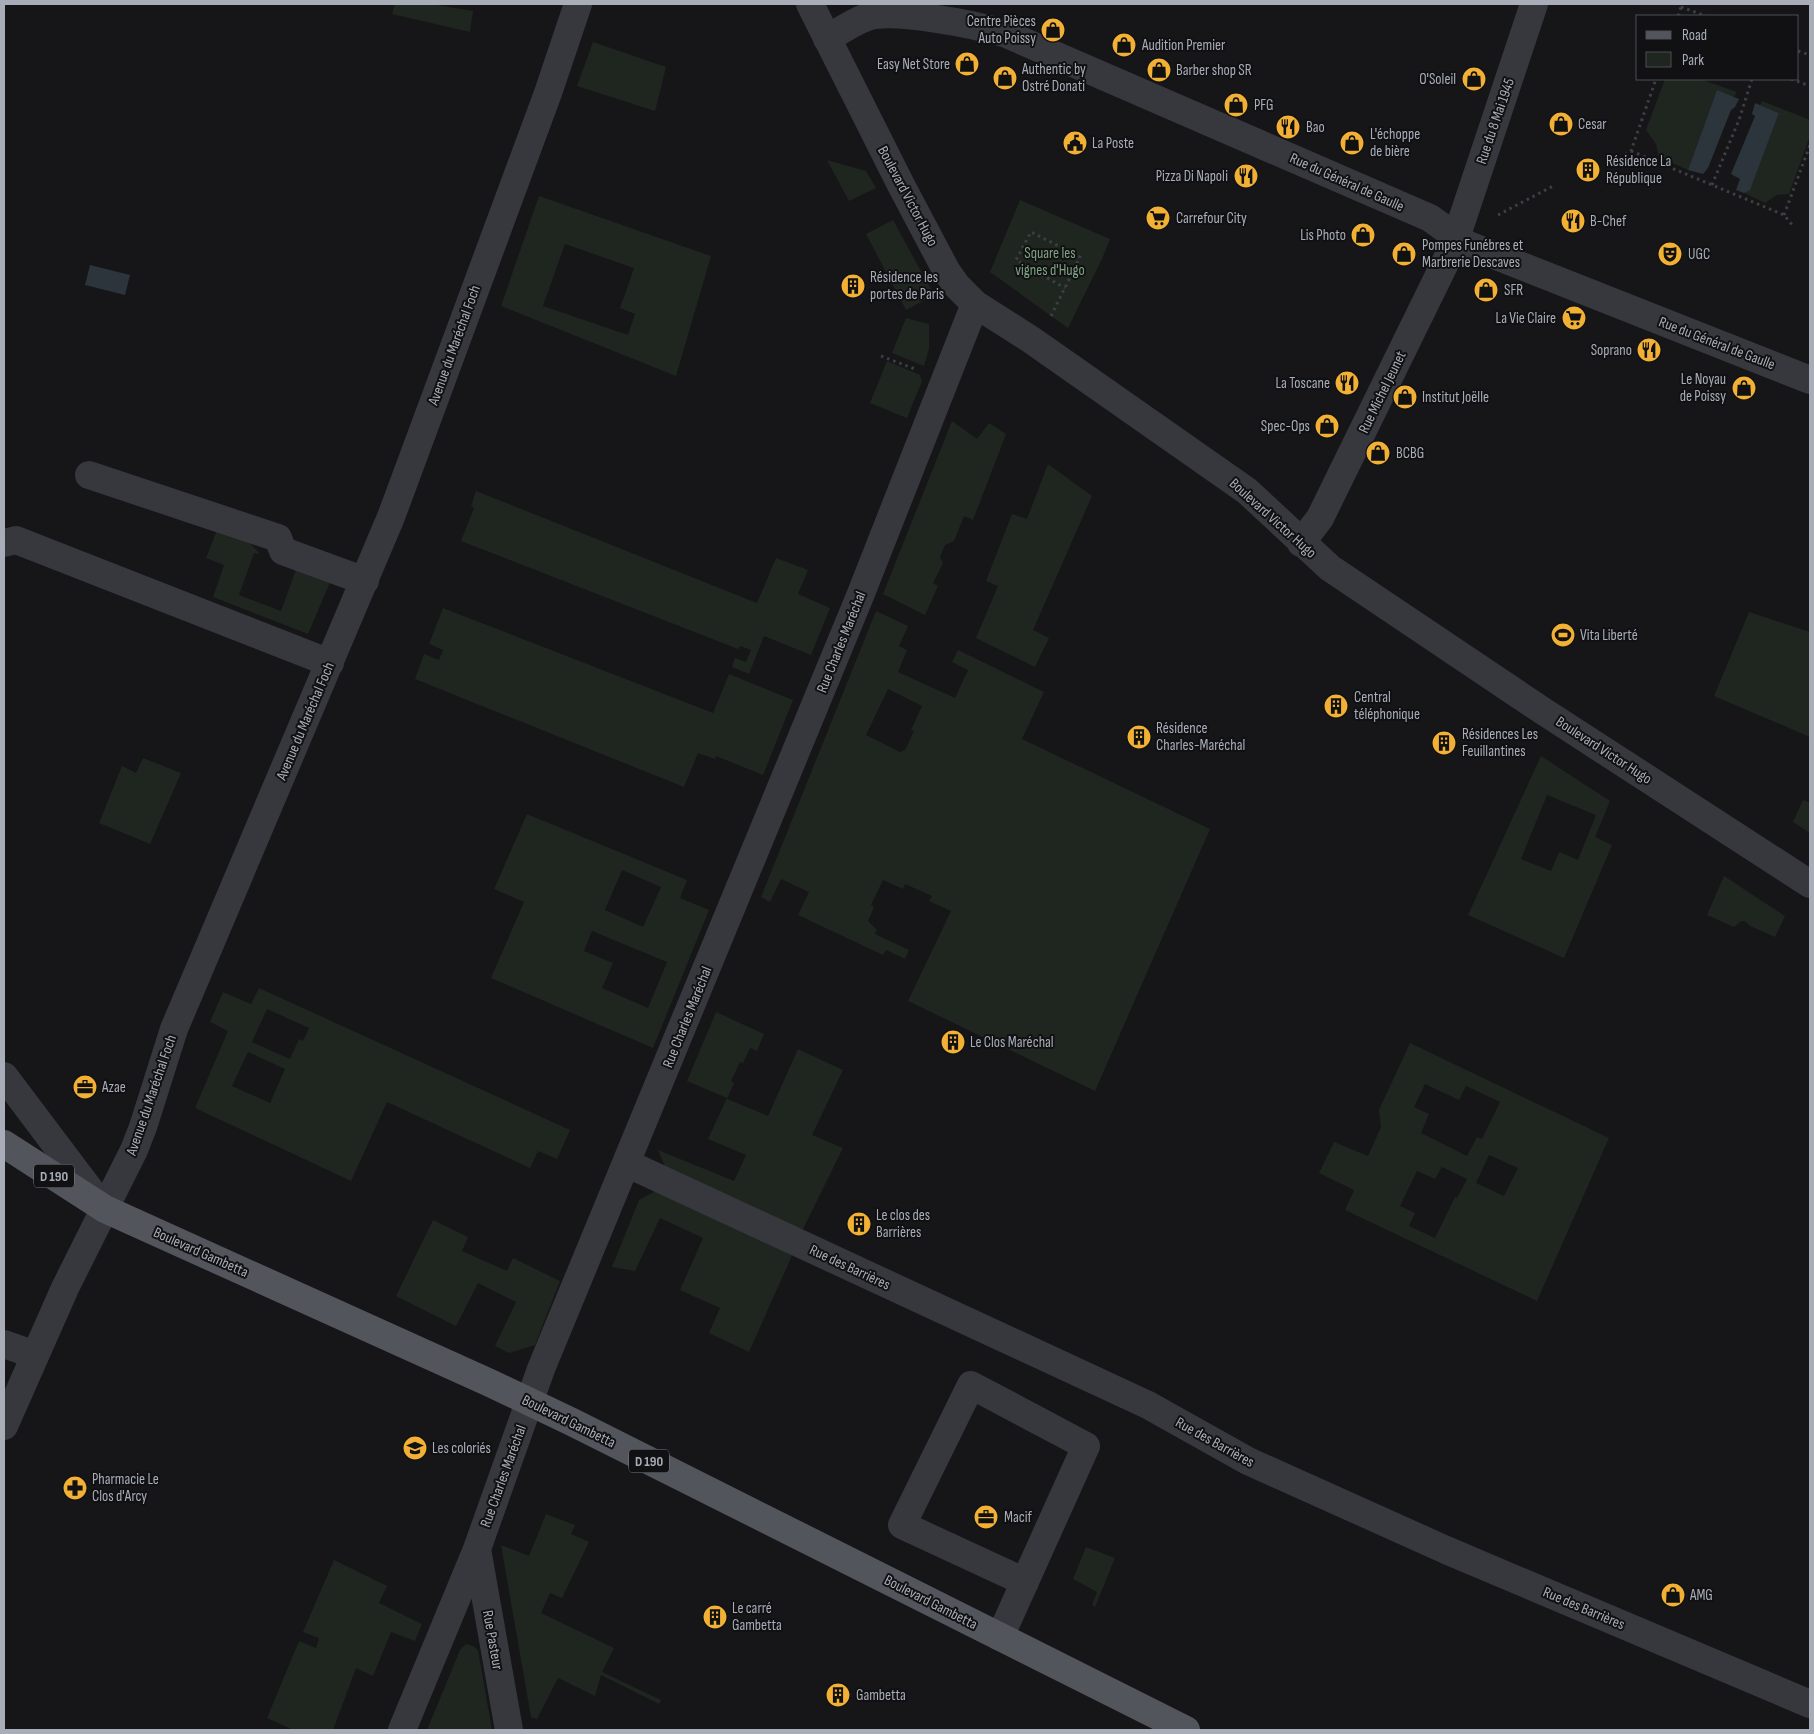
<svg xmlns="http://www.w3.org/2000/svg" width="1814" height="1734" viewBox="0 0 1814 1734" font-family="'Sofia Sans Condensed',sans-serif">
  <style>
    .green { fill: #1e261f; fill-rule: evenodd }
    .water { fill: #2c353c }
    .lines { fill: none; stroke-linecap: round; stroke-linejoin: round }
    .path { stroke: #3d3f44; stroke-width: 3; stroke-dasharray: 2.5 4; stroke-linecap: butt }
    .minor { stroke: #37383d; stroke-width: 28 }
    .major { stroke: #53555c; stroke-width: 28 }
    .labels { text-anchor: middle; stroke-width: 4; stroke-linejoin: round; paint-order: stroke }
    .shield { fill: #111113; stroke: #7b7e86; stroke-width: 1 }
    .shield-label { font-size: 14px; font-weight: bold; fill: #a8adb8 }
    .poi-label { font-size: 15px; fill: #a8adb8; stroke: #111113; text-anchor: start }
    .street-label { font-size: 15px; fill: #a8adb8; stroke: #111113 }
    .park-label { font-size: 15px; fill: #7fa381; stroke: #111113 }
  </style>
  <rect width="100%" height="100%" fill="#161618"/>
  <path class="green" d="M 395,4 L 431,4 L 473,11 L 470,32 L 392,14 Z
    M 593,42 L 666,67 L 655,111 L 577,86 Z
    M 1665,79 L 1700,79 L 1737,92 L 1734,97 L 1717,91 L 1688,170 L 1659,157 L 1656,144 L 1646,130 Z
    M 1762,101 L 1810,120 L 1810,136 L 1789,194 L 1777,195 L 1765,203 L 1744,193 L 1750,189 L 1779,113 L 1760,105 Z
    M 827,160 L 866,171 L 876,188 L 849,201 Z
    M 539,196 L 711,256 L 676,376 L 501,306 ZM 565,244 L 634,268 L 620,308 L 635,314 L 628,335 L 543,306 Z
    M 1020,200 L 1110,239 L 1102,259 L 1068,328 L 990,272 Z
    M 893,220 L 934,295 L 906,310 L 866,234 Z
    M 906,318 L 929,324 L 929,349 L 924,366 L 892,353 Z
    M 887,361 L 920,375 L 922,381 L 907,418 L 870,403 Z
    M 952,421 L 977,439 L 989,423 L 1006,434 L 973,520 L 964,516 L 954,541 L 945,545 L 940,557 L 943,563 L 933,583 L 938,586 L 925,615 L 883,594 Z
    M 1048,464 L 1092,496 L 1033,630 L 1049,638 L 1035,667 L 976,638 L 998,586 L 986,581 L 1012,514 L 1027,519 Z
    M 476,491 L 757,603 L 776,558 L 808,570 L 798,594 L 830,608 L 811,655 L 764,636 L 749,674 L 732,667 L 735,658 L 746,662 L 751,650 L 740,646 L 738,649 L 461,541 L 474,508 L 471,506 Z
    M 217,530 L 245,538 L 260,554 L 254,553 L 239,595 L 281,611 L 297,567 L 331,580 L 308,634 L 213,597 L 224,565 L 206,558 Z
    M 443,608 L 713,713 L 729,674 L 793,700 L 763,775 L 716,756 L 715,759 L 698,753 L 684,787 L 415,679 L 424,654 L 439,660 L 443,650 L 429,644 Z
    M 876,611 L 908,626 L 899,646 L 907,650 L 898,672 L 955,698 L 968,670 L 952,662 L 958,650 L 1044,692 L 1022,739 L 1210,829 L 1095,1091 L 908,1001 L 951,911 L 929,901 L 932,896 L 905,884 L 903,889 L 883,880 L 871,905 L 874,907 L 868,921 L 877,930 L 875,934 L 909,950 L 905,959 L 886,950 L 883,955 L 798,915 L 809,892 L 781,879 L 770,902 L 761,897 ZM 888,689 L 922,706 L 911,730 L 914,731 L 905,750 L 900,752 L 866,735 Z
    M 1749,612 L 1810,632 L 1810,737 L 1714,696 Z
    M 1541,756 L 1610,801 L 1595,837 L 1612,845 L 1564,958 L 1468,915 ZM 1547,795 L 1596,815 L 1578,860 L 1559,852 L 1551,871 L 1521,859 Z
    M 143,758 L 181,773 L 150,844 L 99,823 L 122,766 L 136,773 Z
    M 1803,800 L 1810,803 L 1810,833 L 1793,822 Z
    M 527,814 L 687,880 L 680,898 L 709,910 L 653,1048 L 491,978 L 524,902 L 494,889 ZM 622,870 L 661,887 L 643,927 L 605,910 ZM 592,931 L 667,962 L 648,1008 L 602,988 L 613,963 L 584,951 Z
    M 1724,876 L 1785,916 L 1775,937 L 1750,926 L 1745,921 L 1741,921 L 1734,927 L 1707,915 Z
    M 259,988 L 570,1130 L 557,1159 L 538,1151 L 530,1168 L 387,1102 L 351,1181 L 195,1108 L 228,1031 L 210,1022 L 223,992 L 251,1004 ZM 267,1009 L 309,1028 L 303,1041 L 299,1039 L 290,1059 L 252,1042 ZM 248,1052 L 285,1069 L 270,1103 L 232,1086 Z
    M 716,1012 L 764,1034 L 757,1051 L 750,1048 L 743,1063 L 740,1062 L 731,1081 L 734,1083 L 727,1099 L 768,1116 L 798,1049 L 843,1070 L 812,1135 L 843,1148 L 802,1231 L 665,1167 L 658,1150 L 734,1181 L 746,1155 L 708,1139 L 727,1098 L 687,1081 Z
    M 1410,1043 L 1609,1138 L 1537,1301 L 1345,1210 L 1354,1190 L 1319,1173 L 1334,1142 L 1368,1156 L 1381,1127 L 1379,1110 ZM 1425,1084 L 1459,1100 L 1466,1086 L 1500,1102 L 1482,1139 L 1477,1137 L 1467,1156 L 1421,1133 L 1429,1114 L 1414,1107 ZM 1489,1155 L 1518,1168 L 1504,1196 L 1476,1183 ZM 1442,1167 L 1467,1179 L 1457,1198 L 1455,1197 L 1435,1238 L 1409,1226 L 1415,1213 L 1400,1206 L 1417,1171 L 1435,1179 Z
    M 661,1188 L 794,1251 L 749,1352 L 709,1333 L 720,1308 L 680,1290 L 703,1238 L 660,1218 L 635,1271 L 612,1267 L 639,1200 Z
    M 433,1220 L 468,1237 L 462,1251 L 507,1271 L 513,1258 L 560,1281 L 535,1345 L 509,1353 L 495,1346 L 516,1302 L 478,1283 L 456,1326 L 396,1296 Z
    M 546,1514 L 575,1525 L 571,1534 L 589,1542 L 562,1598 L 550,1593 L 541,1613 L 614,1648 L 602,1672 L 661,1700 L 659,1704 L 601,1675 L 595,1696 L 558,1678 L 537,1719 L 531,1717 L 501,1545 L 529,1556 Z
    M 1086,1547 L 1115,1558 L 1095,1607 L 1092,1605 L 1097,1592 L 1073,1579 Z
    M 334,1560 L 387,1586 L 379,1603 L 422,1624 L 415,1641 L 391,1632 L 373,1676 L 356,1668 L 333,1730 L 293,1730 L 267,1718 L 299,1641 L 316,1648 L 319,1638 L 303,1632 Z
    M 466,1644 L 473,1646 L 478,1650 L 492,1730 L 427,1730 L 460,1650 Z"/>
  <path class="water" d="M 1717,90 L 1739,99 L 1735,107 L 1731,110 L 1708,168 L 1703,174 L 1688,170 Z
    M 1755,103 L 1779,113 L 1750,190 L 1744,193 L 1736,190 L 1740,179 L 1731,174 L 1755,116 L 1752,114 Z
    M 90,265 L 130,275 L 125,295 L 85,285 Z"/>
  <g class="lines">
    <path class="path" d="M 1681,7 L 1706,16
      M 1678,16 L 1682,4
      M 1798,51 L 1810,55
      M 1791,79 L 1810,86
      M 1631,151 L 1784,215 L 1794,227
      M 1625,155 L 1631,151 L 1656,79
      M 1712,185 L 1739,120 L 1752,79
      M 1498,215 L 1553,186
      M 1784,215 L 1810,145
      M 1051,316 L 1080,257 L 1031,232 L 1016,260 L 1065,288
      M 881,356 L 915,369"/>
    <path class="minor" d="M 810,4 L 901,185 L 947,272 L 957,286 L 975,304 L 1030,339 L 1247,491 L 1330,568 L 1543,711 L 1810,884
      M 827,39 C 840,31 853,22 867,17 C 893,8 976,25 1004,33 L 1430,218 L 1466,244 L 1810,380
      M 89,475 L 278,538 L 283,551 L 365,581
      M 4,543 L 16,540 L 330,663
      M 1301,543 L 1320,518 L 1446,261 L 1456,238 L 1534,4
      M 4,1076 L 102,1206
      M 626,1163 L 1148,1405 L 1248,1461 L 1446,1550 L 1810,1704
      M 4,1344 L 35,1355
      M 4,1426 L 65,1288 L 134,1150 L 143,1127 L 174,1029 L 391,517 L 548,93 L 578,4
      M 477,1549 L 509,1730
      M 1000,1637 L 1086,1446 L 971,1385 L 902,1525 L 1025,1582
      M 402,1730 L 477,1549 L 541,1369 L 860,596 L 975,304"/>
    <path class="major" d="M 4,1144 L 105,1209 L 490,1383 L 572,1422 L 1186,1730"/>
  </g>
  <defs>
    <symbol id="shop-disc" viewBox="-11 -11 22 22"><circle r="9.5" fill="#f2b134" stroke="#111113"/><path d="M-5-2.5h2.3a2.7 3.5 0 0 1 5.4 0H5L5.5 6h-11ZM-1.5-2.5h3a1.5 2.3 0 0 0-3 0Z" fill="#111"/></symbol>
    <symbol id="restaurant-disc" viewBox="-11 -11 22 22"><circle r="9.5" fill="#f2b134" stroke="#111113"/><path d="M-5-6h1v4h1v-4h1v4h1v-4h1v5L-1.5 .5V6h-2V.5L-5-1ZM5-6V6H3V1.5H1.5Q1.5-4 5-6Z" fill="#111"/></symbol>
    <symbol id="civic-disc" viewBox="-11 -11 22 22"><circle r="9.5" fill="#f2b134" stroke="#111113"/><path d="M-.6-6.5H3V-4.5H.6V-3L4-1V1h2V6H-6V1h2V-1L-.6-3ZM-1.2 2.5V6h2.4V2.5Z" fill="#111"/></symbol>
    <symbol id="building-disc" viewBox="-11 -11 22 22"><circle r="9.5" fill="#f2b134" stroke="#111113"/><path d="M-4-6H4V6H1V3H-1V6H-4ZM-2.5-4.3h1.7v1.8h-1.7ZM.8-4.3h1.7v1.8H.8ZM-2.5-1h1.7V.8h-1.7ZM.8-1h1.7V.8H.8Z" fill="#111"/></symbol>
    <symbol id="supermarket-disc" viewBox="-11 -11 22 22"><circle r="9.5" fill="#f2b134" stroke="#111113"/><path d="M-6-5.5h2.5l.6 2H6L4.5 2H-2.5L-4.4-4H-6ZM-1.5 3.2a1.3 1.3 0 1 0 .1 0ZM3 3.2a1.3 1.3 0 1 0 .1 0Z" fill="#111"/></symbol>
    <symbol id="theatre-disc" viewBox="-11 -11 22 22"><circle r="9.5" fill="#f2b134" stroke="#111113"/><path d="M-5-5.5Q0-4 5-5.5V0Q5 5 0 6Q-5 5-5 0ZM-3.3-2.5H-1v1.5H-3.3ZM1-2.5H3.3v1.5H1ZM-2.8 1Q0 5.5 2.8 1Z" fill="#111"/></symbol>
    <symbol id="stadium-disc" viewBox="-11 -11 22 22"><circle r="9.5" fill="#f2b134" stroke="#111113"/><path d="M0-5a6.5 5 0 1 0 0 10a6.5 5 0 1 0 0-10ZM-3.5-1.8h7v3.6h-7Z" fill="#111"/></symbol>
    <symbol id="office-disc" viewBox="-11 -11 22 22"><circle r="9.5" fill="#f2b134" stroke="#111113"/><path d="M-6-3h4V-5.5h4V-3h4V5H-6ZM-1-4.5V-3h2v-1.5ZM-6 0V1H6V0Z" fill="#111"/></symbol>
    <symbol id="school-disc" viewBox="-11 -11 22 22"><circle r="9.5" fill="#f2b134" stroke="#111113"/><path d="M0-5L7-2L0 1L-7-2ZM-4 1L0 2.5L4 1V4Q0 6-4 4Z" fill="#111"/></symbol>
    <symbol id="pharmacy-disc" viewBox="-11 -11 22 22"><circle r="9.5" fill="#f2b134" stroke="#111113"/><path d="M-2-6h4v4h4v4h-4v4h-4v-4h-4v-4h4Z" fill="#111"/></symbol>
  </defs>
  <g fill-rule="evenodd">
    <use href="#shop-disc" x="1039" y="16" width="28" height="28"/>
    <use href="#shop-disc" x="1110" y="31" width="28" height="28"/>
    <use href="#shop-disc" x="953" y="50" width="28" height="28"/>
    <use href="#shop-disc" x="1145" y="56" width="28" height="28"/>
    <use href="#shop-disc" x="991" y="64" width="28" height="28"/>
    <use href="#shop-disc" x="1460" y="65" width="28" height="28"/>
    <use href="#shop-disc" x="1222" y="91" width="28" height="28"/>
    <use href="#shop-disc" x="1547" y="110" width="28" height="28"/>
    <use href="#restaurant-disc" x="1274" y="113" width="28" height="28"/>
    <use href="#civic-disc" x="1061" y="129" width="28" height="28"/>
    <use href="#shop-disc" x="1338" y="129" width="28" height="28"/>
    <use href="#building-disc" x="1574" y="156" width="28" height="28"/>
    <use href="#restaurant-disc" x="1232" y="162" width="28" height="28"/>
    <use href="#supermarket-disc" x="1144" y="204" width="28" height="28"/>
    <use href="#restaurant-disc" x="1559" y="207" width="28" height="28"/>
    <use href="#shop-disc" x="1349" y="221" width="28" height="28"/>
    <use href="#shop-disc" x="1390" y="240" width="28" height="28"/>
    <use href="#theatre-disc" x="1656" y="240" width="28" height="28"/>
    <use href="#building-disc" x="839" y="272" width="28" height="28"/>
    <use href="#shop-disc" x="1472" y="276" width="28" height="28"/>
    <use href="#supermarket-disc" x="1560" y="304" width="28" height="28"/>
    <use href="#restaurant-disc" x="1635" y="336" width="28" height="28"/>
    <use href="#restaurant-disc" x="1333" y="369" width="28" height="28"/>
    <use href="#shop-disc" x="1730" y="374" width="28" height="28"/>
    <use href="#shop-disc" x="1391" y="383" width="28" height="28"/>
    <use href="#shop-disc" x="1313" y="412" width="28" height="28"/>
    <use href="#shop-disc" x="1364" y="439" width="28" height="28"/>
    <use href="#stadium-disc" x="1549" y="621" width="28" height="28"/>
    <use href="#building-disc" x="1322" y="692" width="28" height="28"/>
    <use href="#building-disc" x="1125" y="723" width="28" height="28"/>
    <use href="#building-disc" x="1430" y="729" width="28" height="28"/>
    <use href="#building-disc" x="939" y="1028" width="28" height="28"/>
    <use href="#office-disc" x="71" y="1073" width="28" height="28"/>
    <use href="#building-disc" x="845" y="1210" width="28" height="28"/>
    <use href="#school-disc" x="401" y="1434" width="28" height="28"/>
    <use href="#pharmacy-disc" x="61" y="1474" width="28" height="28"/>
    <use href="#office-disc" x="972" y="1503" width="28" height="28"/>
    <use href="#shop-disc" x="1659" y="1581" width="28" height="28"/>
    <use href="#building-disc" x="701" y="1603" width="28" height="28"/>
    <use href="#building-disc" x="824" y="1681" width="28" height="28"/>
  </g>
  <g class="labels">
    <g class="shield">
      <rect x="34" y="1164.5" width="40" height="23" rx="4"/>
      <rect x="629" y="1449.5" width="40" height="23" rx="4"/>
    </g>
    <g class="shield-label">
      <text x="54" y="1181">D 190</text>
      <text x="649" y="1466">D 190</text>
    </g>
    <g class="poi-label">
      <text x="1036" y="26" text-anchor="end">Centre Pièces<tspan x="1036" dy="17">Auto Poissy</tspan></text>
      <text x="1142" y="50">Audition Premier</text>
      <text x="950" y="69" text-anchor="end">Easy Net Store</text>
      <text x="1022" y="74">Authentic by<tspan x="1022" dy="17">Ostré Donati</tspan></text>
      <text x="1176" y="75">Barber shop SR</text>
      <text x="1456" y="84" text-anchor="end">O'Soleil</text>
      <text x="1254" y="110">PFG</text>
      <text x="1578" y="129">Cesar</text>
      <text x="1306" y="132">Bao</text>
      <text x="1370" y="139">L'échoppe<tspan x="1370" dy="17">de bière</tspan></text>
      <text x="1092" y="148">La Poste</text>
      <text x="1606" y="166">Résidence La<tspan x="1606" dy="17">République</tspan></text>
      <text x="1228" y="181" text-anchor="end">Pizza Di Napoli</text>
      <text x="1176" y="223">Carrefour City</text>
      <text x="1590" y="226">B-Chef</text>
      <text x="1346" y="240" text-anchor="end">Lis Photo</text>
      <text x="1422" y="250">Pompes Funébres et<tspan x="1422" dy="17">Marbrerie Descaves</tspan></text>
      <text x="1688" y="259">UGC</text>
      <text x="870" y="282">Résidence les<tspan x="870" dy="17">portes de Paris</tspan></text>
      <text x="1504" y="295">SFR</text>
      <text x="1556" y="323" text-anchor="end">La Vie Claire</text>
      <text x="1632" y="355" text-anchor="end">Soprano</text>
      <text x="1726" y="384" text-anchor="end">Le Noyau<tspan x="1726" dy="17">de Poissy</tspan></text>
      <text x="1330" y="388" text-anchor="end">La Toscane</text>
      <text x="1422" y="402">Institut Joëlle</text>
      <text x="1310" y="431" text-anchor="end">Spec-Ops</text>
      <text x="1396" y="458">BCBG</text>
      <text x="1580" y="640">Vita Liberté</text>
      <text x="1354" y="702">Central<tspan x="1354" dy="17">téléphonique</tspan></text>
      <text x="1156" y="733">Résidence<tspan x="1156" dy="17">Charles-Maréchal</tspan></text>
      <text x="1462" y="739">Résidences Les<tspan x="1462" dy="17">Feuillantines</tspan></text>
      <text x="970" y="1047">Le Clos Maréchal</text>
      <text x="102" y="1092">Azae</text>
      <text x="876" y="1220">Le clos des<tspan x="876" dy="17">Barrières</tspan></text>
      <text x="432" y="1453">Les coloriés</text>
      <text x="92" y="1484">Pharmacie Le<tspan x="92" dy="17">Clos d'Arcy</tspan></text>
      <text x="1004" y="1522">Macif</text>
      <text x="1690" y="1600">AMG</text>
      <text x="732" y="1613">Le carré<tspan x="732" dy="17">Gambetta</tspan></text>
      <text x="856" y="1700">Gambetta</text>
    </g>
    <g class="street-label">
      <text transform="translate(1495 121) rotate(-71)" y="5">Rue du 8 Mai 1945</text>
      <text transform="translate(1347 182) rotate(24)" y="5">Rue du Général de Gaulle</text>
      <text transform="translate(908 196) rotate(62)" y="5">Boulevard Victor Hugo</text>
      <text transform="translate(1717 343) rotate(21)" y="5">Rue du Général de Gaulle</text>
      <text transform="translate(454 345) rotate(-70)" y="5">Avenue du Maréchal Foch</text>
      <text transform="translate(1382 392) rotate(-64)" y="5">Rue Michel Jeunet</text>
      <text transform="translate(1273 518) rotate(42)" y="5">Boulevard Victor Hugo</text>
      <text transform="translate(841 642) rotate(-68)" y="5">Rue Charles Maréchal</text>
      <text transform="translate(305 721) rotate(-67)" y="5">Avenue du Maréchal Foch</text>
      <text transform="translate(1604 750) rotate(33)" y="5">Boulevard Victor Hugo</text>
      <text transform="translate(687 1017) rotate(-68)" y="5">Rue Charles Maréchal</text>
      <text transform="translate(151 1095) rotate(-71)" y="5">Avenue du Maréchal Foch</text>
      <text transform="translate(201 1252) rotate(24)" y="5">Boulevard Gambetta</text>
      <text transform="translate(850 1267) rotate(25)" y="5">Rue des Barrières</text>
      <text transform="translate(569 1421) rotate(26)" y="5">Boulevard Gambetta</text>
      <text transform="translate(1215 1442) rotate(29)" y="5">Rue des Barrières</text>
      <text transform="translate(503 1476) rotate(-70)" y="5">Rue Charles Maréchal</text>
      <text transform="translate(931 1602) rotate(27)" y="5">Boulevard Gambetta</text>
      <text transform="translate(1584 1608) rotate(23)" y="5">Rue des Barrières</text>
      <text transform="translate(493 1640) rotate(80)" y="5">Rue Pasteur</text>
    </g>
    <g class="park-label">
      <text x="1050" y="258">Square les<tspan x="1050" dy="17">vignes d'Hugo</tspan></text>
    </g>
  </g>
  <rect width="1814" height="1734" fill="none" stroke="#a8adb8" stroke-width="10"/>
  <rect x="1636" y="15" width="162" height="65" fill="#111113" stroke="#4d4f55"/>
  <rect x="1646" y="31" width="25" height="8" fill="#53555c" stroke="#4d4f55"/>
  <text x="1682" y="40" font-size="15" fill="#a8adb8">Road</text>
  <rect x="1646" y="52" width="25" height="15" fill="#1e261f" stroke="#4d4f55"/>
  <text x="1682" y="65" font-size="15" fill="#a8adb8">Park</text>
</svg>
